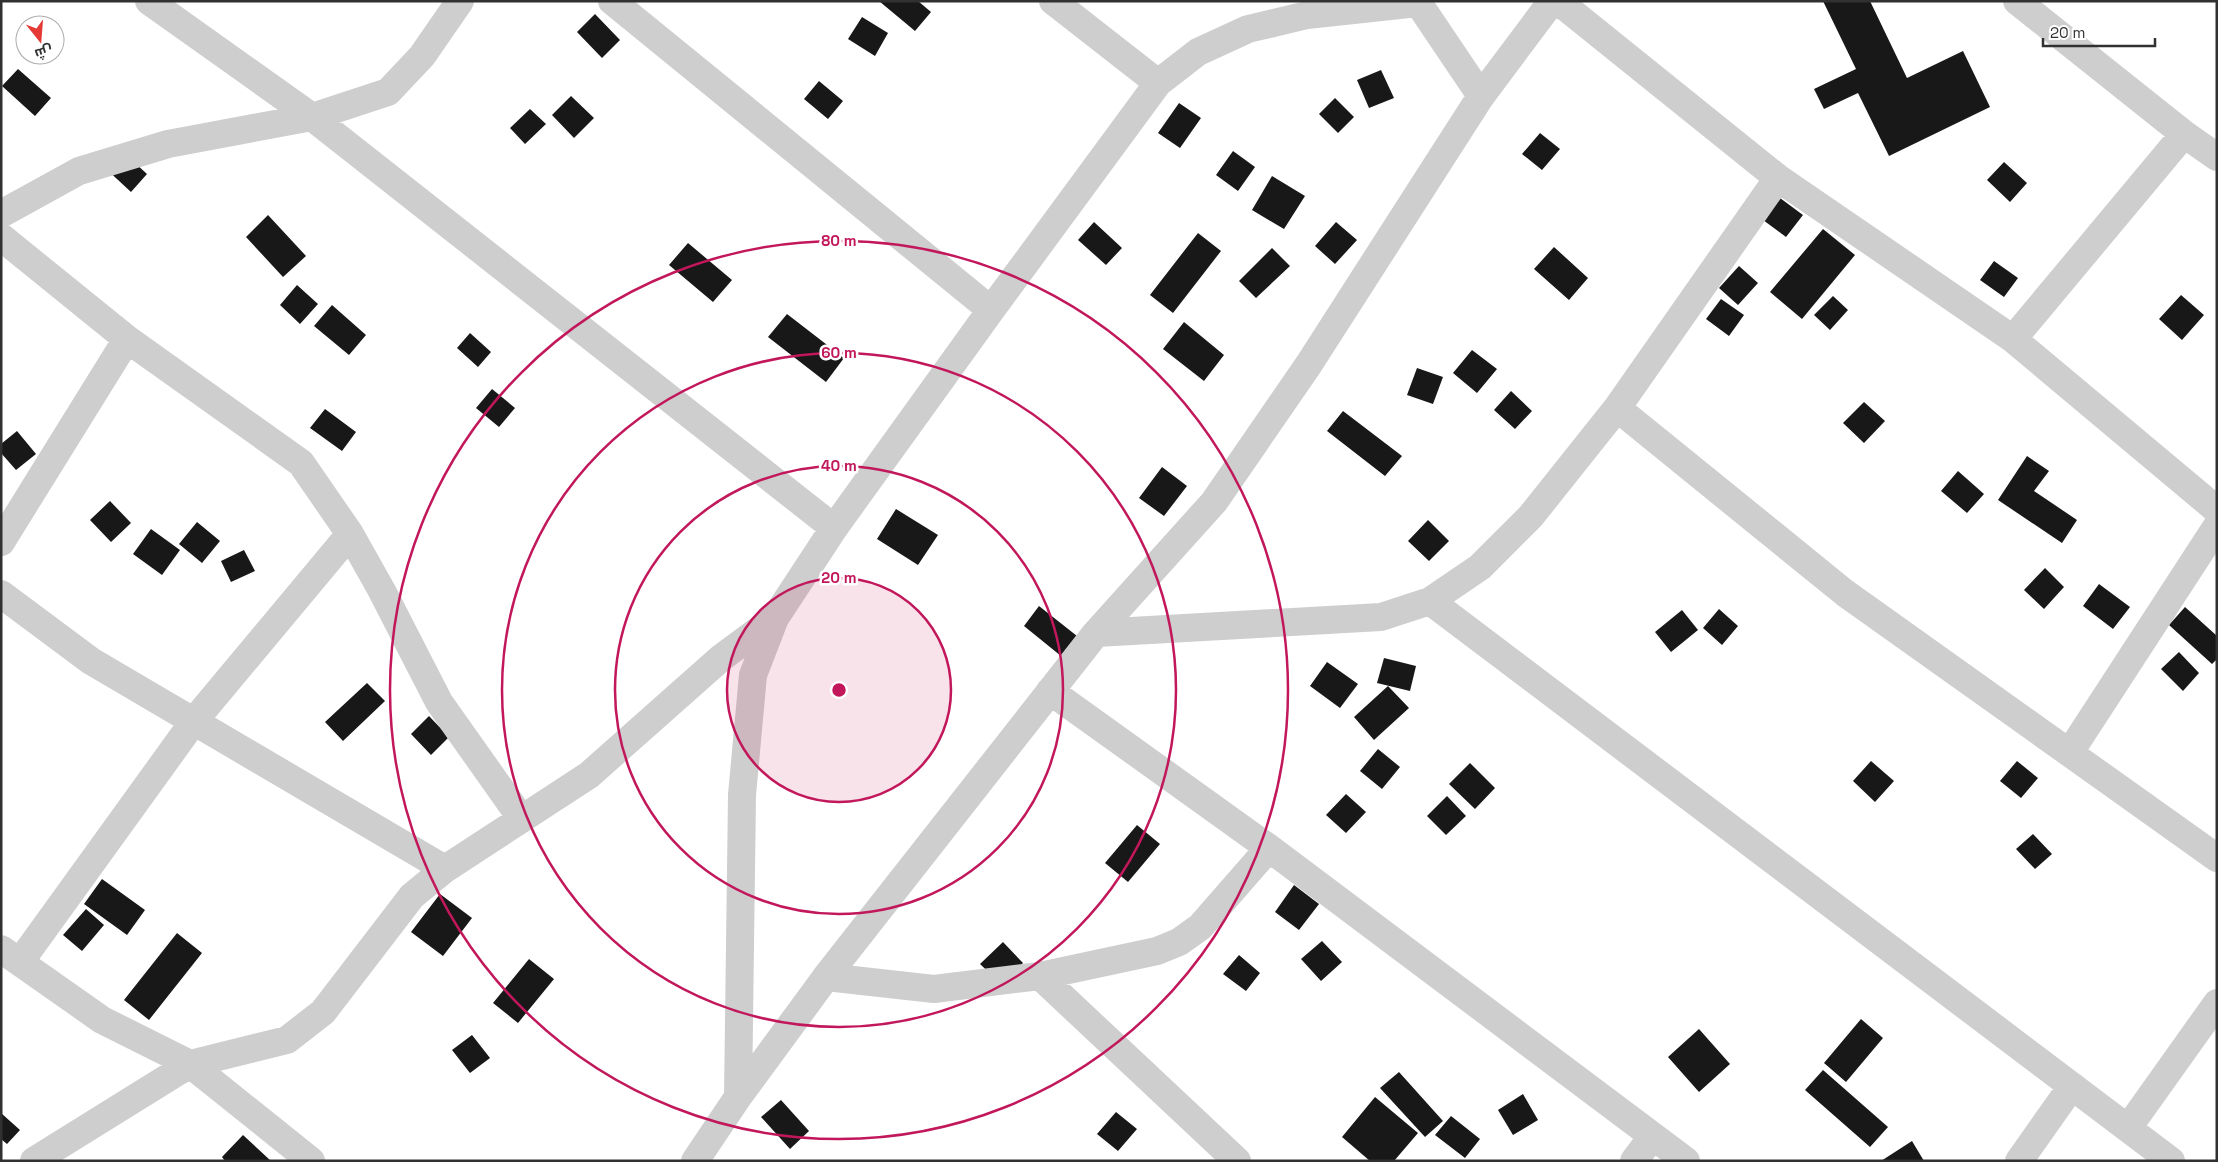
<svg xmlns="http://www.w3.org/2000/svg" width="2218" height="1162" viewBox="0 0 2218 1162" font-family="'Space Grotesk',Cairo,sans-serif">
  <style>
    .building { fill: #181818 }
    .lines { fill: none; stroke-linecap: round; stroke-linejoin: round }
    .minor { stroke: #cecece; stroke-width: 28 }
    .ring { fill: none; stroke: #c2185b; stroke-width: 2.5 }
    .centre { fill: #c2185b; stroke: #fff; stroke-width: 2.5 }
    .ring-label { font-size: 15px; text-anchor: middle; font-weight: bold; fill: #c2185b; stroke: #fff; stroke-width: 5; stroke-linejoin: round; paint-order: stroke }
  </style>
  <rect width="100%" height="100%" fill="#fff"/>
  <path class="building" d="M 879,1 L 918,1 L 931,12 L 915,31 Z
    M 1823,1 L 1870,1 L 1907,78 L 1963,51 L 1990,107 L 1889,156 L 1858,93 L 1824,109 L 1814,89 L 1856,69 Z
    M 595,14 L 620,40 L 602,58 L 577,32 Z
    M 862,17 L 888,33 L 875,56 L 848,39 Z
    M 18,69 L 51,98 L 35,116 L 2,86 Z
    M 1381,70 L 1394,98 L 1369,108 L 1357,80 Z
    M 819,81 L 843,101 L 828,119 L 804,99 Z
    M 571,96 L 594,118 L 574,138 L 552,115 Z
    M 1335,98 L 1354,117 L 1338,133 L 1319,114 Z
    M 1179,103 L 1201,118 L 1180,148 L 1158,133 Z
    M 530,109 L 546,124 L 525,144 L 510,128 Z
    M 1540,133 L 1560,149 L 1542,170 L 1522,154 Z
    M 121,150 L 147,174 L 131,192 L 104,167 Z
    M 1233,151 L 1255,167 L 1238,191 L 1216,175 Z
    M 2004,162 L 2027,183 L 2010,202 L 1987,180 Z
    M 1272,176 L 1305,196 L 1284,229 L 1252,210 Z
    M 1780,198 L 1803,215 L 1786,237 L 1763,220 Z
    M 268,215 L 306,256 L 283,277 L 246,237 Z
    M 1094,222 L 1122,248 L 1106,265 L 1078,240 Z
    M 1336,222 L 1357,240 L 1335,264 L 1315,246 Z
    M 1823,229 L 1855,255 L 1802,319 L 1770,292 Z
    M 1198,233 L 1221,251 L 1173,313 L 1150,295 Z
    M 688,243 L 732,280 L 713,302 L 669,265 Z
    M 1554,247 L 1588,278 L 1569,300 L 1534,269 Z
    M 1272,248 L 1290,266 L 1256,298 L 1239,281 Z
    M 1994,261 L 2018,278 L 2004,297 L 1980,280 Z
    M 1739,266 L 1758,283 L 1738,305 L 1719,288 Z
    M 297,285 L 318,304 L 300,324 L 280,305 Z
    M 2181,295 L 2204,315 L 2182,340 L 2159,319 Z
    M 1833,296 L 1848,310 L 1830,330 L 1814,315 Z
    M 1721,299 L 1744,315 L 1729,336 L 1706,319 Z
    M 332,305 L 366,335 L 349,355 L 314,326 Z
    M 787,314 L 844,358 L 826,382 L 768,337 Z
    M 1184,322 L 1224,355 L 1204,381 L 1163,349 Z
    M 470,333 L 491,352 L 478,367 L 457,348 Z
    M 1472,350 L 1497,369 L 1477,393 L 1453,373 Z
    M 1417,368 L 1443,377 L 1433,404 L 1407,395 Z
    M 492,389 L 515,408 L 499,427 L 476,408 Z
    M 1511,391 L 1532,411 L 1515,429 L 1494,410 Z
    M 1864,402 L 1885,421 L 1864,443 L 1843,423 Z
    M 325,409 L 356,432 L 342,451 L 310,428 Z
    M 1343,411 L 1402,456 L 1385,476 L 1327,431 Z
    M 17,431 L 36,454 L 16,470 L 1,453 L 1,444 Z
    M 2027,456 L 2049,471 L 2034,491 L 2077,520 L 2062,543 L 1998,500 Z
    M 1162,467 L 1187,486 L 1164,516 L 1139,498 Z
    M 1958,471 L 1984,494 L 1967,513 L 1941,491 Z
    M 110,501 L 131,523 L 111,542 L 90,520 Z
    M 896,509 L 938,535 L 918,565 L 877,539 Z
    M 1428,520 L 1449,541 L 1429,561 L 1408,541 Z
    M 197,522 L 220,541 L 202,563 L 179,544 Z
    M 151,529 L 180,550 L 162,575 L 133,554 Z
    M 244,550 L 255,571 L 231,582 L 221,561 Z
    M 2045,568 L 2064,587 L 2044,609 L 2024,590 Z
    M 2099,584 L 2130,607 L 2113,629 L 2083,606 Z
    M 1039,606 L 1077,636 L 1061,656 L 1024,626 Z
    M 2185,607 L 2217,636 L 2217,659 L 2212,664 L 2169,625 Z
    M 1719,609 L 1738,626 L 1722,645 L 1703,628 Z
    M 1682,610 L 1698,630 L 1671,652 L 1655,632 Z
    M 2179,652 L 2199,673 L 2183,691 L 2161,669 Z
    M 1384,658 L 1416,666 L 1410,691 L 1377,683 Z
    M 1327,662 L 1358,684 L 1340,708 L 1310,686 Z
    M 367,683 L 385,701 L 343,741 L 325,722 Z
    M 1388,686 L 1409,708 L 1374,740 L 1354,717 Z
    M 429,716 L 449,737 L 431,755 L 411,734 Z
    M 1378,749 L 1400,767 L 1382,789 L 1360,771 Z
    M 1871,761 L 1894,781 L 1875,802 L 1853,781 Z
    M 2017,761 L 2038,778 L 2021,798 L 2000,781 Z
    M 1470,763 L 1495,788 L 1475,809 L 1449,784 Z
    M 1346,794 L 1366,812 L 1346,833 L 1326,815 Z
    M 1447,796 L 1466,816 L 1446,835 L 1427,816 Z
    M 1137,825 L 1160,844 L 1128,882 L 1105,863 Z
    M 2033,834 L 2052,854 L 2035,869 L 2016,849 Z
    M 102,879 L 145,910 L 127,935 L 84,904 Z
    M 1294,885 L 1319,904 L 1299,930 L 1275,912 Z
    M 440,894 L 472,918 L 443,956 L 411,932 Z
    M 86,909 L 104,925 L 82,951 L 63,935 Z
    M 177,933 L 202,953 L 149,1020 L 124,1000 Z
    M 1322,941 L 1342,962 L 1321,981 L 1301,959 Z
    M 1003,942 L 1023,963 L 1002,985 L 980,964 Z
    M 1239,955 L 1260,973 L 1246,991 L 1223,974 Z
    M 529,959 L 554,979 L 518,1023 L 493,1003 Z
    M 1861,1019 L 1883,1038 L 1846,1082 L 1824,1063 Z
    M 1699,1029 L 1730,1064 L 1699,1092 L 1668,1057 Z
    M 472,1035 L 490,1058 L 470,1073 L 452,1050 Z
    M 1823,1070 L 1888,1127 L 1870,1147 L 1805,1090 Z
    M 1399,1072 L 1443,1121 L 1425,1137 L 1380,1088 Z
    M 1523,1094 L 1538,1120 L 1513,1135 L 1498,1110 Z
    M 1375,1097 L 1418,1133 L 1394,1161 L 1370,1161 L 1342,1137 Z
    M 781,1100 L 809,1131 L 790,1149 L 761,1117 Z
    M 1116,1112 L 1137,1129 L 1118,1151 L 1097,1134 Z
    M 1,1113 L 20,1130 L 7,1144 L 1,1139 Z
    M 1451,1116 L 1480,1139 L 1465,1158 L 1435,1135 Z
    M 243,1135 L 271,1161 L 225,1161 L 222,1157 Z
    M 1912,1141 L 1924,1161 L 1881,1161 Z"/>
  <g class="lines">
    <path class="minor" d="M 149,1 L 312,117 L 834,528
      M 612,1 L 991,310
      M 1053,1 L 1158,83
      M 1417,1 L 1481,96
      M 1558,1 L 1778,178 L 2013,339 L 2217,510
      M 2017,1 L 2184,134 L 2217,157
      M 1,214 L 79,171 L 168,144 L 312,117 L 388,92 L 422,56 L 460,1
      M 1,237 L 127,339 L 301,463 L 350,534 L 382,591 L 439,702 L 521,818
      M 2013,339 L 2184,134
      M 1617,408 L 1845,593 L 2217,858
      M 1,542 L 127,339
      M 1,594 L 91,661 L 445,869
      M 1430,601 L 2171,1161
      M 1096,633 L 1381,617 L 1430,601 L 1480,567 L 1531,516 L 1617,408 L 1778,178
      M 1050,691 L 1269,848 L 1686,1161
      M 2070,752 L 2217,526
      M 1,949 L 102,1020 L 190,1064 L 311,1161
      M 20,962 L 194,721 L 350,534
      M 1040,976 L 1237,1161
      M 826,977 L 934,989 L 1040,976 L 1157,951 L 1179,942 L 1200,927 L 1269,848
      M 738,1097 L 742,795 L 753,675 L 775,618 L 834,528 L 991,310 L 1158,83 L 1198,52 L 1248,29 L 1307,15 L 1418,3
      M 2128,1128 L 2217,1003
      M 34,1161 L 190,1064 L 287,1040 L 323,1012 L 412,896 L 445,869 L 589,775 L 721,658 L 775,618
      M 695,1161 L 738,1097 L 826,977 L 1096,633 L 1214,502 L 1309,364 L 1481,96 L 1552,1
      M 1634,1161 L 1652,1137
      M 2019,1161 L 2072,1086"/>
  </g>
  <circle cx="839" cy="690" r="112" fill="#c2185b" fill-opacity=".12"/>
  <g class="ring">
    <circle cx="839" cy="690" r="112"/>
    <circle cx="839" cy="690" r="224"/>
    <circle cx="839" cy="690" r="337"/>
    <circle cx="839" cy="690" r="449"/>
  </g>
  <circle cx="839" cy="690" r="8" class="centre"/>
  <g class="ring-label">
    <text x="839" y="246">80 m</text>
    <text x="839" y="358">60 m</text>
    <text x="839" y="471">40 m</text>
    <text x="839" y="583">20 m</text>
  </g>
  <rect width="2218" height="1162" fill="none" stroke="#313131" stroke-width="5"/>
  <g transform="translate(40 40) rotate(163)"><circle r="24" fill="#ffffff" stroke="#adadad"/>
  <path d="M0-4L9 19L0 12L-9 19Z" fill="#e53936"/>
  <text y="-8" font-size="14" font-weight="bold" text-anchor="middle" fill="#313131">ش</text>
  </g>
  <path d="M2043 38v8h112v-8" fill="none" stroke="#313131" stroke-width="2.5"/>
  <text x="2050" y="38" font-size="15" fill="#313131" stroke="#ffffff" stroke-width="4" paint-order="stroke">20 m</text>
</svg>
